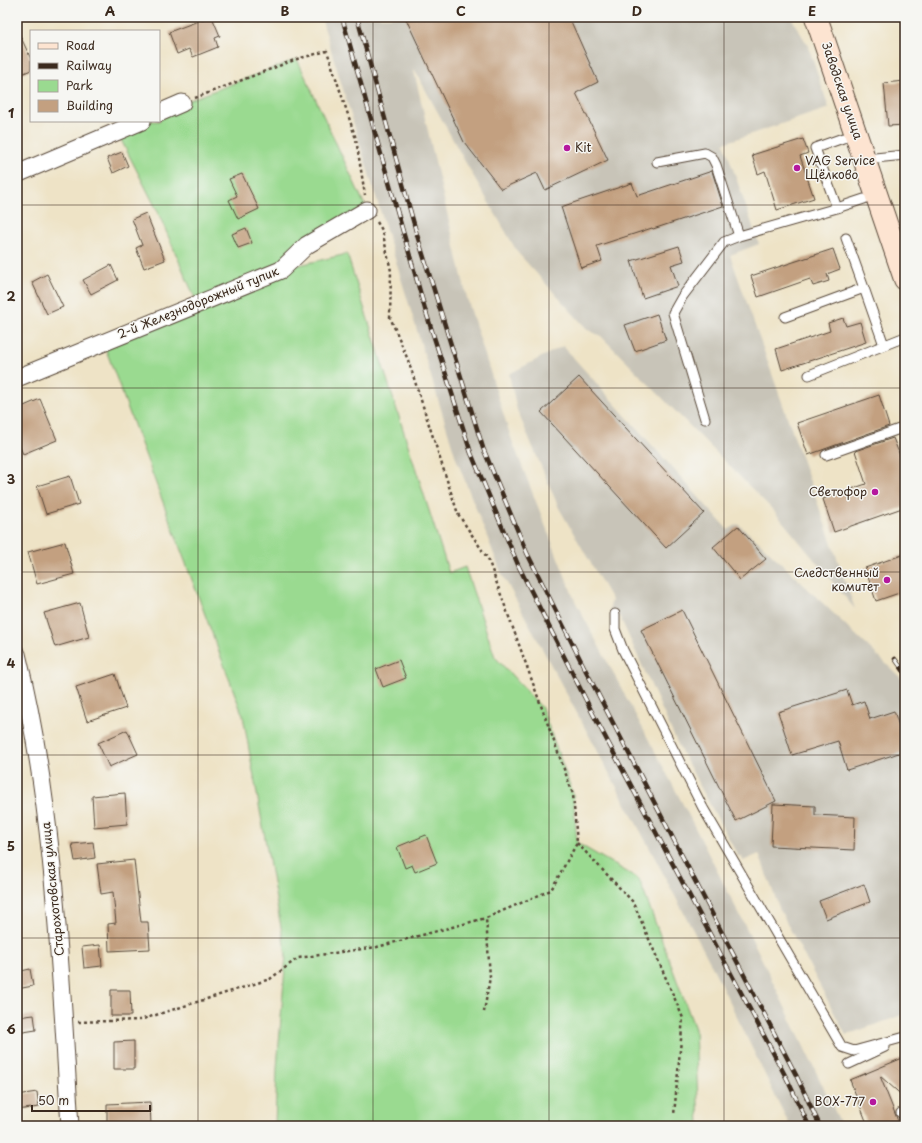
<svg xmlns="http://www.w3.org/2000/svg" width="922" height="1143" viewBox="0 0 922 1143" font-family="'Playpen Sans',sans-serif">
  <style>
    .industrial { fill: #c8c4b8 }
    .green { fill: #9ada90; stroke: #6a8257 }
    .building { fill: #c3a080 }
    .lines { fill: none; stroke-linecap: round; stroke-linejoin: round }
    .service-casing { stroke: #564637; stroke-width: 11 }
    .minor-casing { stroke: #564637; stroke-width: 19 }
    .secondary-casing { stroke: #564637; stroke-width: 24 }
    .path { stroke: #564637; stroke-width: 2.5; stroke-dasharray: 3 3; stroke-linecap: butt }
    .service { stroke: #fff; stroke-width: 9 }
    .minor { stroke: #fff; stroke-width: 17 }
    .secondary { stroke: #fde4d1; stroke-width: 22 }
    .rail-casing { stroke: #3b2a1e; stroke-width: 4.5 }
    .rail { stroke: #f6f6f2; stroke-width: 3; stroke-dasharray: 9; stroke-linecap: butt }
    .grid { fill: none; stroke: #3b2a1e; stroke-width: 1; stroke-opacity: 0.55 }
    .poi-dot { fill: #b5179e; stroke: #f6f6f2; stroke-width: 1.5 }
    .labels { text-anchor: middle; stroke-width: 3; stroke-linejoin: round; paint-order: stroke }
    .street-label { font-size: 12px; fill: #3b2a1e; stroke: #f6f6f2 }
    .poi-label { font-size: 12px; fill: #3b2a1e; stroke: #f6f6f2; text-anchor: end }
    .neatline { fill: none; stroke: #3b2a1e; stroke-width: 1.5 }
    .grid-label { font-size: 13px; text-anchor: middle; font-weight: bold; fill: #3b2a1e }
  </style>
  <rect width="100%" height="100%" fill="#f6f6f2"/>
  <filter id="ink" filterUnits="userSpaceOnUse"><feTurbulence type="fractalNoise" baseFrequency=".025" numOctaves="2"/><feDisplacementMap in="SourceGraphic" scale="8" xChannelSelector="R" yChannelSelector="G"/><feConvolveMatrix kernelMatrix="1 2 1 2 8 2 1 2 1" color-interpolation-filters="sRGB"/></filter>
  <filter id="wash" filterUnits="userSpaceOnUse"><feTurbulence type="fractalNoise" baseFrequency=".012" numOctaves="4" result="noise"/><feDisplacementMap in="SourceGraphic" scale="16" xChannelSelector="R" yChannelSelector="G"/><feGaussianBlur stdDeviation="0.9" result="paint"/><feColorMatrix in="noise" values="0 0 0 0 0 0 0 0 0 0 0 0 0 0 0 0 0 1.4 0 .05"/><feComposite in="paint" operator="in"/></filter>
  <g filter="url(#wash)">
    <rect width="100%" height="100%" fill="#eee3c6"/>
    <path class="industrial" d="M 321,17 L 791,17 L 808,46 L 829,108 L 724,143 L 759,244 L 730,255 L 855,609 L 774,511 L 601,336 L 588,330 L 518,253 L 463,158 L 413,67 L 467,298 L 511,438 L 575,601 L 686,810 L 758,951 L 842,1126 L 790,1126 L 714,970 L 656,860 L 501,572 L 456,458 Z
      M 563,346 L 728,530 L 738,524 L 759,542 L 905,682 L 905,1014 L 846,1035 L 780,910 L 759,854 L 743,861 L 742,857 L 738,856 L 680,749 L 620,617 L 609,611 L 612,600 L 559,508 L 517,410 L 509,374 Z"/>
    <path class="green" d="M 297,59 L 367,210 L 282,269 L 347,254 L 449,573 L 465,567 L 495,657 L 542,708 L 573,794 L 577,843 L 639,879 L 695,1029 L 699,1126 L 275,1126 L 277,1068 L 286,955 L 243,716 L 103,342 L 197,303 L 157,210 L 117,132 L 142,121 L 159,121 L 182,103 Z"/>
    <g id="blocks">
      <path class="building" d="M 209,17 L 212,17 L 220,36 L 215,38 L 218,47 L 193,57 L 189,49 L 177,54 L 169,32 Z
        M 405,17 L 569,17 L 598,82 L 576,93 L 608,160 L 545,190 L 537,173 L 501,189 L 464,142 Z
        M 17,29 L 31,59 L 31,70 L 17,76 Z
        M 905,81 L 905,125 L 888,126 L 884,83 Z
        M 803,139 L 808,153 L 800,156 L 814,198 L 777,210 L 765,171 L 758,174 L 752,155 Z
        M 122,152 L 128,166 L 113,173 L 107,158 Z
        M 712,171 L 723,206 L 653,229 L 652,228 L 597,246 L 602,261 L 581,268 L 561,207 L 632,183 L 637,196 Z
        M 242,174 L 259,209 L 238,219 L 229,200 L 237,196 L 229,179 Z
        M 146,213 L 165,260 L 144,268 L 136,248 L 142,245 L 132,219 Z
        M 246,228 L 252,243 L 238,248 L 232,234 Z
        M 679,246 L 684,261 L 671,265 L 678,286 L 643,298 L 631,261 Z
        M 833,249 L 840,269 L 827,274 L 829,281 L 813,286 L 810,279 L 758,297 L 751,276 Z
        M 111,265 L 118,280 L 91,294 L 83,280 Z
        M 47,274 L 63,307 L 47,314 L 32,282 Z
        M 657,314 L 666,340 L 635,351 L 625,325 Z
        M 843,318 L 846,326 L 860,322 L 866,342 L 782,370 L 776,349 L 830,331 L 828,323 Z
        M 579,377 L 704,513 L 666,548 L 541,412 Z
        M 879,395 L 889,426 L 808,455 L 797,423 Z
        M 40,399 L 57,440 L 23,454 L 17,440 L 17,409 Z
        M 893,438 L 905,468 L 905,507 L 834,532 L 823,499 L 866,484 L 855,451 Z
        M 70,476 L 79,504 L 46,514 L 37,486 Z
        M 738,526 L 766,559 L 740,580 L 713,547 Z
        M 65,542 L 74,574 L 37,584 L 28,552 Z
        M 905,554 L 905,591 L 876,601 L 865,568 Z
        M 80,603 L 89,637 L 55,647 L 44,613 Z
        M 682,610 L 776,801 L 736,821 L 641,630 Z
        M 399,660 L 406,678 L 383,687 L 376,669 Z
        M 115,674 L 126,708 L 87,721 L 76,687 Z
        M 847,690 L 852,705 L 864,701 L 870,719 L 894,711 L 901,732 L 905,731 L 905,751 L 847,770 L 838,741 L 792,755 L 778,712 Z
        M 127,730 L 138,754 L 109,767 L 98,743 Z
        M 125,793 L 127,824 L 94,827 L 92,796 Z
        M 773,804 L 815,806 L 815,815 L 855,817 L 854,850 L 771,846 Z
        M 426,835 L 437,863 L 415,872 L 412,865 L 405,868 L 397,847 Z
        M 93,842 L 95,858 L 75,861 L 72,844 Z
        M 134,860 L 141,922 L 148,922 L 150,949 L 109,951 L 108,924 L 116,923 L 113,892 L 101,894 L 97,864 Z
        M 864,884 L 870,902 L 826,919 L 819,901 Z
        M 100,945 L 102,966 L 84,968 L 82,947 Z
        M 30,969 L 33,986 L 17,989 L 17,972 Z
        M 111,990 L 130,990 L 131,1016 L 111,1016 Z
        M 34,1015 L 36,1030 L 17,1033 L 17,1017 Z
        M 134,1041 L 134,1069 L 114,1069 L 114,1042 Z
        M 905,1057 L 905,1098 L 880,1076 L 900,1126 L 868,1126 L 850,1080 Z
        M 37,1092 L 39,1107 L 17,1110 L 17,1095 Z
        M 150,1102 L 151,1126 L 107,1126 L 107,1104 Z"/>
    </g>
  </g>
  <g filter="url(#ink)">
    <use href="#blocks" fill-opacity="0" stroke="#564637" stroke-width="1"/>
    <g class="lines">
      <defs>
        <path id="service" d="M 865,159 L 905,155
          M 657,162 L 705,153 L 712,157 L 716,165 L 739,236 L 735,237
          M 837,208 L 815,148 L 843,138
          M 846,238 L 864,288
          M 785,317 L 864,288 L 884,345
          M 809,375 L 905,337
          M 705,419 L 673,313 L 682,297 L 724,242 L 739,236 L 837,208 L 864,199
          M 826,455 L 905,427
          M 615,614 L 615,629 L 623,650 L 703,808 L 842,1047 L 854,1051 L 905,1037
          M 849,1064 L 885,1047
          M 901,1113 L 905,1113"/>
        <path id="minor" d="M 159,113 L 182,103
          M 17,174 L 142,121
          M 17,378 L 281,270 L 307,245 L 367,210
          M 17,654 C 55,808 60,968 70,1126"/>
        <path id="secondary" d="M 816,17 L 905,279"/>
      </defs>
      <use href="#service" class="service-casing"/>
      <use href="#minor" class="minor-casing"/>
      <use href="#secondary" class="secondary-casing"/>
      <path class="path" d="M 195,98 L 297,59 L 327,51 L 356,139 L 365,195
        M 377,222 L 382,230 L 391,271 L 390,317 L 408,360 L 458,514 L 488,559 L 573,794 L 577,843 L 551,890 L 486,918 L 490,977 L 484,1012
        M 577,843 L 633,902 L 683,1018 L 674,1115
        M 78,1022 L 140,1020 L 270,979 L 298,958 L 377,947 L 486,918"/>
      <use href="#service" class="service"/>
      <use href="#minor" class="minor"/>
      <use href="#secondary" class="secondary"/>
      <defs>
        <path id="rail" d="M 342,17 L 425,309 L 471,453 L 519,567 L 593,714 L 787,1079 L 809,1126
          M 357,17 L 417,235 L 483,448 L 527,553 L 586,671 L 796,1075 L 820,1126
          M 895,659 L 905,673"/>
      </defs>
      <use href="#rail" class="rail-casing"/>
      <use href="#rail" class="rail"/>
    </g>
  </g>
  <path class="grid" d="M 198,17 L 198,1126M 373,17 L 373,1126M 549,17 L 549,1126M 724,17 L 724,1126M 17,205 L 905,205M 17,388 L 905,388M 17,572 L 905,572M 17,755 L 905,755M 17,938 L 905,938"/>
  <g class="poi-dot">
    <circle cx="567" cy="148" r="4"/>
    <circle cx="797" cy="168" r="4"/>
    <circle cx="875" cy="492" r="4"/>
    <circle cx="887" cy="580" r="4"/>
    <circle cx="873" cy="1102" r="4"/>
  </g>
  <g class="labels">
    <g class="street-label">
      <text transform="translate(842 91) rotate(71)" y="4">Заводская улица</text>
      <text transform="translate(198 303) rotate(-22)" y="4">2-й Железнодорожный тупик</text>
      <text transform="translate(53 889) rotate(-96)" y="4">Старохотовская улица</text>
    </g>
    <g class="poi-label">
      <text x="575" y="152" text-anchor="start">Kit</text>
      <text x="805" y="165" text-anchor="start">VAG Service<tspan x="805" dy="14">Щёлково</tspan></text>
      <text x="867" y="496">Светофор</text>
      <text x="879" y="577">Следственный<tspan x="879" dy="14">комитет</tspan></text>
      <text x="865" y="1106">ВОХ-777</text>
    </g>
  </g>
  <rect width="922" height="1143" fill="none" stroke="#f6f6f2" stroke-width="44"/>
  <rect x="30" y="30" width="130" height="92" fill="#f6f6f2" stroke="#aba49d"/>
  <rect x="38" y="43" width="20" height="6" fill="#fde4d1" stroke="#aba49d"/>
  <text x="66" y="50" font-size="12" fill="#3b2a1e">Road</text>
  <rect x="38" y="63" width="20" height="6" fill="#3b2a1e" stroke="#aba49d"/>
  <text x="66" y="70" font-size="12" fill="#3b2a1e">Railway</text>
  <rect x="38" y="80" width="20" height="12" fill="#9ada90" stroke="#aba49d"/>
  <text x="66" y="90" font-size="12" fill="#3b2a1e">Park</text>
  <rect x="38" y="100" width="20" height="12" fill="#c3a080" stroke="#aba49d"/>
  <text x="66" y="110" font-size="12" fill="#3b2a1e">Building</text>
  <path d="M32 1105v6h118v-6" fill="none" stroke="#3b2a1e" stroke-width="2"/>
  <text x="38" y="1105" font-size="12" fill="#3b2a1e" stroke="#f6f6f2" stroke-width="3" paint-order="stroke">50 m</text>
  <rect x="22" y="22" width="878" height="1099" class="neatline"/>
  <g class="grid-label">
    <text x="110" y="16">A</text>
    <text x="285" y="16">B</text>
    <text x="461" y="16">C</text>
    <text x="637" y="16">D</text>
    <text x="812" y="16">E</text>
    <text x="11" y="118">1</text>
    <text x="11" y="301">2</text>
    <text x="11" y="484">3</text>
    <text x="11" y="668">4</text>
    <text x="11" y="851">5</text>
    <text x="11" y="1034">6</text>
  </g>
</svg>
